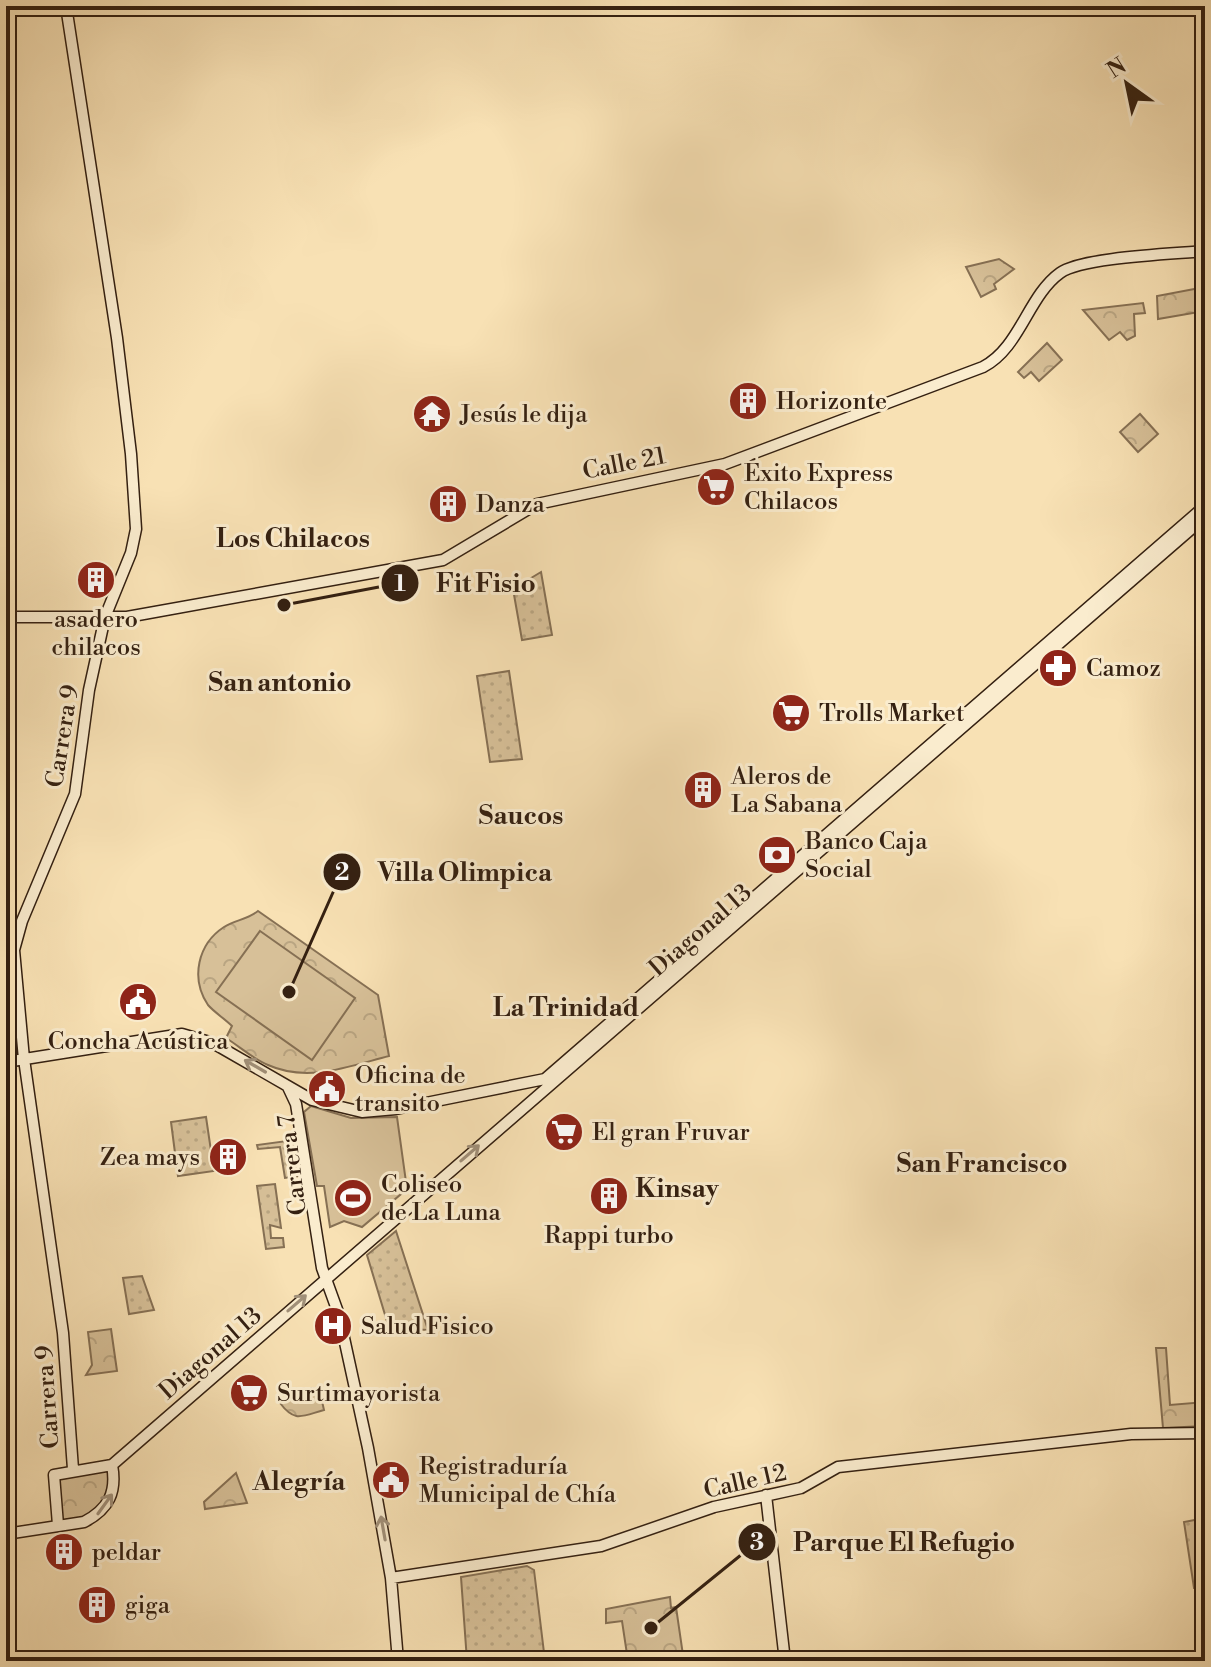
<svg xmlns="http://www.w3.org/2000/svg" width="1211" height="1667" viewBox="0 0 1211 1667" font-family="'Libre Bodoni',serif">
  <style>
    .grass { fill: url(#grass-dots); stroke: #867054; stroke-width: 2 }
    .park { fill: url(#park-crowns); stroke: #867054; stroke-width: 2 }
    .pitch { fill: #d7c098; stroke: #867054; stroke-width: 2 }
    .lines { fill: none; stroke-linecap: round; stroke-linejoin: round }
    .secondary-casing { stroke: #342011; stroke-width: 13 }
    .secondary { stroke: #faecce; stroke-width: 10 }
    .oneway { stroke: #a19079 }
    .labels { text-anchor: middle; stroke-width: 6; stroke-linejoin: round; paint-order: stroke }
    .poi-label { font-size: 24px; fill: #342011; stroke: #faecce; text-anchor: start }
    .street-label { font-size: 24px; fill: #342011; stroke: #faecce }
    .neighbourhood-label { font-size: 26px; font-weight: bold; fill: #342011; stroke: #faecce }
    .leader { fill: none; stroke: #342011; stroke-width: 3 }
    .callout-dot { fill: #342011; stroke: #faecce; stroke-width: 3 }
    .mark-label { font-size: 24px; text-anchor: middle; font-weight: bold; fill: #fff }
    .callout-label { font-size: 26px; text-anchor: middle; font-weight: bold; fill: #342011; stroke: #faecce; stroke-width: 6; stroke-linejoin: round; paint-order: stroke }
  </style>
  <defs>
    <pattern id="grass-dots" width="8" height="8" patternUnits="userSpaceOnUse" patternTransform="scale(2)"><rect width="8" height="8" fill="#d7c098"/><path d="M2 2h.1M6 6h.1" fill="none" stroke="#b9a582" stroke-width="1.8" stroke-linecap="round"/></pattern>
    <pattern id="park-crowns" width="20" height="18" patternUnits="userSpaceOnUse" patternTransform="scale(2)"><rect width="20" height="18" fill="#d7c098"/><path d="M2 6a3 3 0 1 1 6 0M12 15a3 3 0 1 1 6 0" fill="none" stroke="#b9a582"/></pattern>
  </defs>
  <rect width="100%" height="100%" fill="#f8e1b4"/>
  <filter id="stains"><feTurbulence type="fractalNoise" baseFrequency=".0025" numOctaves="4"/><feColorMatrix values="0 0 0 0 .2 0 0 0 0 .09 0 0 0 0 .02 0 0 0 .5 -.17"/></filter>
  <radialGradient id="worn" r=".72"><stop offset=".6" stop-color="#630" stop-opacity="0"/><stop offset="1" stop-color="#630" stop-opacity=".3"/></radialGradient>
  <path class="grass" d="M 541,572 L 552,635 L 522,640 L 513,589 Z
    M 509,671 L 522,759 L 490,762 L 477,676 Z
    M 206,1117 L 214,1171 L 178,1176 L 171,1122 Z
    M 294,1140 L 300,1176 L 285,1178 L 280,1147 L 258,1149 L 257,1145 Z
    M 275,1184 L 281,1228 L 270,1225 L 271,1238 L 283,1238 L 284,1247 L 266,1249 L 257,1186 Z
    M 396,1231 L 428,1330 L 389,1328 L 367,1255 Z
    M 142,1276 L 154,1310 L 129,1314 L 123,1278 Z
    M 1205,1518 L 1205,1587 L 1194,1588 L 1184,1522 Z
    M 527,1566 L 534,1570 L 545,1661 L 467,1661 L 461,1577 Z"/>
  <path class="park" d="M 999,259 L 1014,269 L 994,284 L 996,289 L 981,297 L 966,267 Z
    M 1205,287 L 1205,311 L 1158,319 L 1157,296 Z
    M 1143,303 L 1145,313 L 1134,314 L 1135,336 L 1127,340 L 1120,332 L 1109,340 L 1083,310 Z
    M 1047,343 L 1062,360 L 1039,381 L 1031,372 L 1024,378 L 1018,372 Z
    M 1140,414 L 1158,434 L 1138,452 L 1120,432 Z
    M 258,911 L 378,995 L 389,1056 C 350,1066 308,1083 268,1065 C 253,1059 239,1046 226,1038 L 232,1026 C 225,1019 214,1012 208,1005 C 190,978 198,944 224,927 C 236,920 248,919 258,911 Z
    M 111,1329 L 117,1371 L 86,1375 L 92,1365 L 88,1332 Z
    M 1156,1348 L 1166,1348 L 1170,1405 L 1205,1402 L 1205,1426 L 1163,1428 Z
    M 319,1388 L 324,1410 C 302,1416 295,1423 280,1403 L 300,1389 Z
    M 111,1468 L 111,1492 L 89,1517 L 60,1521 L 55,1477 Z
    M 236,1473 L 247,1503 L 205,1509 L 204,1502 Z
    M 670,1597 L 671,1608 L 676,1607 L 683,1655 L 628,1661 L 622,1621 L 606,1623 L 606,1609 Z"/>
  <path class="pitch" d="M 260,931 L 355,998 L 312,1060 L 216,992 Z
    M 311,1106 L 351,1118 L 397,1117 L 407,1189 L 362,1227 L 344,1221 L 330,1227 L 324,1186 L 317,1186 L 304,1112 Z"/>
  <g class="lines">
    <defs>
      <path id="secondary" d="M 66,6 L 117,338 L 131,454 L 136,529 L 131,553 L 105,617 L 89,690 L 75,794 L 22,921 L 14,950 L 24,1059 L 63,1333 L 73,1469
        M 6,617 L 127,617 L 443,560 L 537,504 L 725,464 L 983,367 C 1020,348 1028,296 1060,273 C 1082,257 1174,254 1205,251
        M 6,1062 L 182,1034 L 213,1043 L 312,1100 L 362,1112 L 396,1109 L 545,1079 L 1205,506
        M 288,1087 L 296,1104 L 322,1268 L 339,1315 L 368,1448 L 391,1578 L 398,1661
        M 112,1465 L 1205,517
        M 766,1495 L 785,1661
        M 58,1525 L 54,1475 L 112,1465
        M 6,1534 L 84,1522 C 109,1509 117,1492 112,1465
        M 391,1578 L 601,1546 L 714,1507 L 801,1488 L 838,1467 L 1131,1434 L 1205,1433"/>
    </defs>
    <use href="#secondary" class="secondary-casing"/>
    <use href="#secondary" class="secondary"/>
  </g>
  <defs><path id="oneway-shaft" d="M-6 0H5M1.5-3L5.5 0L1.5 3" fill="none" stroke-width="1.6" stroke-linecap="round" stroke-linejoin="round" transform="scale(2)"/></defs>
  <g class="oneway">
    <use href="#oneway-shaft" transform="translate(255 1066) rotate(-150)"/>
    <use href="#oneway-shaft" transform="translate(470 1153) rotate(-41)"/>
    <use href="#oneway-shaft" transform="translate(297 1303) rotate(-41)"/>
    <use href="#oneway-shaft" transform="translate(105 1504) rotate(-54)"/>
    <use href="#oneway-shaft" transform="translate(383 1528) rotate(-100)"/>
  </g>
  <defs>
    <symbol id="building-disc" viewBox="-11 -11 22 22"><circle r="9.5" fill="#8f2418" stroke="#faecce"/><path d="M-4-6H4V6H1V3H-1V6H-4ZM-2.5-4.3h1.7v1.8h-1.7ZM.8-4.3h1.7v1.8H.8ZM-2.5-1h1.7V.8h-1.7ZM.8-1h1.7V.8H.8Z" fill="#fff"/></symbol>
    <symbol id="temple-disc" viewBox="-11 -11 22 22"><circle r="9.5" fill="#8f2418" stroke="#faecce"/><path d="M0-6L5-2H3V0L6.5 2.5H4V6H1.5V3h-3V6H-4V2.5H-6.5L-3 0V-2H-5Z" fill="#fff"/></symbol>
    <symbol id="supermarket-disc" viewBox="-11 -11 22 22"><circle r="9.5" fill="#8f2418" stroke="#faecce"/><path d="M-6-5.5h2.5l.6 2H6L4.5 2H-2.5L-4.4-4H-6ZM-1.5 3.2a1.3 1.3 0 1 0 .1 0ZM3 3.2a1.3 1.3 0 1 0 .1 0Z" fill="#fff"/></symbol>
    <symbol id="pharmacy-disc" viewBox="-11 -11 22 22"><circle r="9.5" fill="#8f2418" stroke="#faecce"/><path d="M-2-6h4v4h4v4h-4v4h-4v-4h-4v-4h4Z" fill="#fff"/></symbol>
    <symbol id="bank-disc" viewBox="-11 -11 22 22"><circle r="9.5" fill="#8f2418" stroke="#faecce"/><path d="M-6-4H6V4H-6ZM0-2.3a2.3 2.3 0 1 0 0 4.6a2.3 2.3 0 1 0 0-4.6Z" fill="#fff"/></symbol>
    <symbol id="civic-disc" viewBox="-11 -11 22 22"><circle r="9.5" fill="#8f2418" stroke="#faecce"/><path d="M-.6-6.5H3V-4.5H.6V-3L4-1V1h2V6H-6V1h2V-1L-.6-3ZM-1.2 2.5V6h2.4V2.5Z" fill="#fff"/></symbol>
    <symbol id="stadium-disc" viewBox="-11 -11 22 22"><circle r="9.5" fill="#8f2418" stroke="#faecce"/><path d="M0-5a6.5 5 0 1 0 0 10a6.5 5 0 1 0 0-10ZM-3.5-1.8h7v3.6h-7Z" fill="#fff"/></symbol>
    <symbol id="hospital-disc" viewBox="-11 -11 22 22"><circle r="9.5" fill="#8f2418" stroke="#faecce"/><path d="M-5-5h3v3.5h4V-5h3V5h-3V1.5h-4V5h-3Z" fill="#fff"/></symbol>
  </defs>
  <g fill-rule="evenodd">
    <use href="#building-disc" x="726" y="379" width="44" height="44"/>
    <use href="#temple-disc" x="410" y="392" width="44" height="44"/>
    <use href="#supermarket-disc" x="694" y="465" width="44" height="44"/>
    <use href="#building-disc" x="426" y="482" width="44" height="44"/>
    <use href="#building-disc" x="74" y="558" width="44" height="44"/>
    <use href="#pharmacy-disc" x="1036" y="646" width="44" height="44"/>
    <use href="#supermarket-disc" x="769" y="691" width="44" height="44"/>
    <use href="#building-disc" x="681" y="768" width="44" height="44"/>
    <use href="#bank-disc" x="755" y="833" width="44" height="44"/>
    <use href="#civic-disc" x="116" y="980" width="44" height="44"/>
    <use href="#civic-disc" x="305" y="1067" width="44" height="44"/>
    <use href="#supermarket-disc" x="542" y="1110" width="44" height="44"/>
    <use href="#building-disc" x="206" y="1135" width="44" height="44"/>
    <use href="#building-disc" x="587" y="1174" width="44" height="44"/>
    <use href="#stadium-disc" x="331" y="1176" width="44" height="44"/>
    <use href="#hospital-disc" x="311" y="1304" width="44" height="44"/>
    <use href="#supermarket-disc" x="227" y="1371" width="44" height="44"/>
    <use href="#civic-disc" x="369" y="1458" width="44" height="44"/>
    <use href="#building-disc" x="42" y="1530" width="44" height="44"/>
    <use href="#building-disc" x="75" y="1583" width="44" height="44"/>
  </g>
  <g class="labels">
    <g class="poi-label">
      <text x="776" y="409">Horizonte</text>
      <text x="460" y="422">Jesús le dija</text>
      <text x="744" y="481">Éxito Express<tspan x="744" dy="28">Chilacos</tspan></text>
      <text x="476" y="512">Danza</text>
      <text x="96" y="627" text-anchor="middle">asadero<tspan x="96" dy="28">chilacos</tspan></text>
      <text x="1086" y="676">Camoz</text>
      <text x="819" y="721">Trolls Market</text>
      <text x="731" y="784">Aleros de<tspan x="731" dy="28">La Sabana</tspan></text>
      <text x="805" y="849">Banco Caja<tspan x="805" dy="28">Social</tspan></text>
      <text x="138" y="1049" text-anchor="middle">Concha Acústica</text>
      <text x="355" y="1083">Oficina de<tspan x="355" dy="28">transito</tspan></text>
      <text x="592" y="1140">El gran Fruvar</text>
      <text x="200" y="1165" text-anchor="end">Zea mays</text>
      <text x="381" y="1192">Coliseo<tspan x="381" dy="28">de La Luna</tspan></text>
      <text x="609" y="1243" text-anchor="middle">Rappi turbo</text>
      <text x="361" y="1334">Salud Fisico</text>
      <text x="277" y="1401">Surtimayorista</text>
      <text x="419" y="1474">Registraduría<tspan x="419" dy="28">Municipal de Chía</tspan></text>
      <text x="92" y="1560">peldar</text>
      <text x="125" y="1613">giga</text>
    </g>
    <g class="street-label">
      <text transform="translate(624 463) rotate(-11)" y="8">Calle 21</text>
      <text transform="translate(62 736) rotate(-81)" y="8">Carrera 9</text>
      <text transform="translate(700 930) rotate(-41)" y="8">Diagonal 13</text>
      <text transform="translate(292 1165) rotate(-97)" y="8">Carrera 7</text>
      <text transform="translate(210 1353) rotate(-41)" y="8">Diagonal 13</text>
      <text transform="translate(47 1397) rotate(-94)" y="8">Carrera 9</text>
      <text transform="translate(745 1481) rotate(-13)" y="8">Calle 12</text>
    </g>
    <g class="neighbourhood-label">
      <text x="293" y="547">Los Chilacos</text>
      <text x="280" y="691">San antonio</text>
      <text x="521" y="824">Saucos</text>
      <text x="566" y="1016">La Trinidad</text>
      <text x="982" y="1172">San Francisco</text>
      <text x="677" y="1197">Kinsay</text>
      <text x="299" y="1490">Alegría</text>
    </g>
  </g>
  <path class="leader" d="M284 605L400 583M289 992L342 872M651 1628L757 1542"/>
  <g class="callout-dot">
    <circle cx="284" cy="605" r="8"/>
    <circle cx="289" cy="992" r="8"/>
    <circle cx="651" cy="1628" r="8"/>
    <circle cx="400" cy="583" r="20"/>
    <circle cx="342" cy="872" r="20"/>
    <circle cx="757" cy="1542" r="20"/>
  </g>
  <g class="mark-label">
    <text x="400" y="591">1</text>
    <text x="342" y="880">2</text>
    <text x="757" y="1550">3</text>
  </g>
  <g class="callout-label">
    <text x="486" y="592">Fit Fisio</text>
    <text x="465" y="881">Villa Olimpica</text>
    <text x="904" y="1551">Parque El Refugio</text>
  </g>
  <rect width="1211" height="1667" fill="none" stroke="#f8e1b4" stroke-width="32"/>
  <rect x="8" y="8" width="1195" height="1651" fill="none" stroke="#342011" stroke-width="4"/>
  <rect x="16" y="16" width="1179" height="1635" fill="none" stroke="#342011" stroke-width="2"/>
  <g transform="translate(1127 84) rotate(327)" stroke="#faecce" stroke-width="6" paint-order="stroke">
  <path d="M0-6L14 30L0 20L-14 30Z" fill="#342011"/>
  <text y="-12" font-size="22" font-weight="bold" text-anchor="middle" fill="#342011">N</text>
  </g>
  <rect width="100%" height="100%" filter="url(#stains)"/>
  <rect width="100%" height="100%" fill="url(#worn)"/>
</svg>
